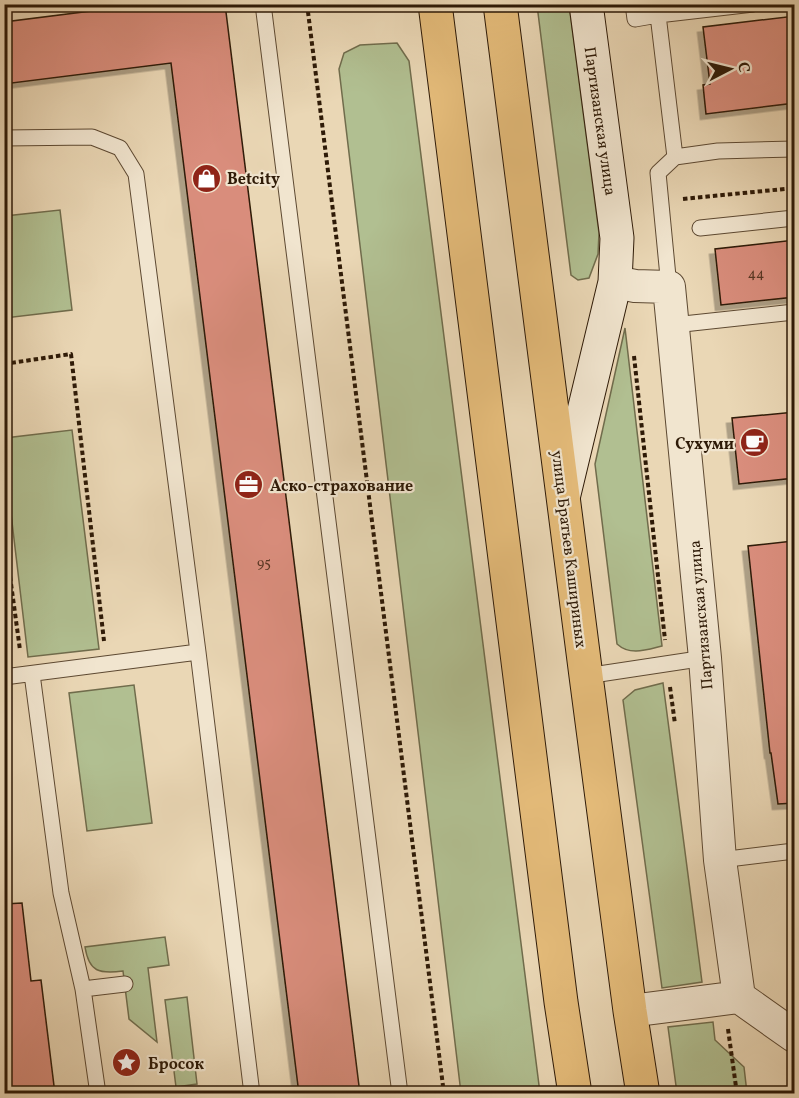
<svg xmlns="http://www.w3.org/2000/svg" width="799" height="1098" viewBox="0 0 799 1098" font-family="Vollkorn,serif">
  <style>
    .green { fill: #b1bf91; stroke: #706c4c; stroke-width: 1.5 }
    .building { fill: #d98d7b; stroke: #2e1a07; stroke-width: 1.5; filter: url(#shadow) }
    .lines { fill: none; stroke-linecap: round; stroke-linejoin: round }
    .lane-casing { stroke: #5d4932; stroke-width: 17 }
    .street-casing { stroke: #5d4932; stroke-width: 34 }
    .secondary-casing { stroke: #2e1a07; stroke-width: 35 }
    .primary-casing { stroke: #2e1a07; stroke-width: 35 }
    .path { stroke: #2e1a07; stroke-width: 4; stroke-dasharray: 4.5 3; stroke-linecap: butt }
    .lane { stroke: #f1e5cf; stroke-width: 15 }
    .street { stroke: #f1e5cf; stroke-width: 32 }
    .secondary { stroke: #f1e5cf; stroke-width: 33 }
    .primary { stroke: #e5bc7a; stroke-width: 33 }
    .labels { text-anchor: middle; stroke-width: 4.5; stroke-linejoin: round; paint-order: stroke }
    .number-label { font-size: 14px; fill: #593724 }
    .street-label { font-size: 16px; fill: #2e1a07; stroke: #f1e5cf }
    .poi-label { font-size: 16px; font-weight: bold; fill: #2e1a07; stroke: #f1e5cf; text-anchor: start }
  </style>
  <defs>
    <filter id="shadow"><feDropShadow dx="-5.5" dy="5.5" stdDeviation="0" flood-color="#0004"/></filter>
  </defs>
  <rect width="100%" height="100%" fill="#ead7b5"/>
  <filter id="stains"><feTurbulence type="fractalNoise" baseFrequency=".00333" numOctaves="4"/><feColorMatrix values="0 0 0 0 .2 0 0 0 0 .09 0 0 0 0 .02 0 0 0 .5 -.17"/></filter>
  <radialGradient id="worn" r=".72"><stop offset=".6" stop-color="#630" stop-opacity="0"/><stop offset="1" stop-color="#630" stop-opacity=".3"/></radialGradient>
  <path class="green" d="M 537,5 L 569,5 L 599,233 L 598,254 L 589,278 L 578,280 L 571,275 Z
    M 397,43 L 409,61 L 540,1093 L 461,1093 L 339,69 L 344,53 L 360,45 Z
    M 60,210 L 72,310 L 5,318 L 5,216 Z
    M 625,328 L 662,646 C 646,650 630,656 617,644 L 595,464 Z
    M 72,430 L 99,649 L 28,657 L 5,463 L 5,438 Z
    M 663,683 L 702,982 L 662,988 L 623,700 L 635,690 Z
    M 134,685 L 152,823 L 87,831 L 69,693 Z
    M 165,937 L 169,965 L 148,968 L 157,1042 L 129,1019 L 123,971 C 99,974 89,972 85,947 Z
    M 187,997 L 197,1084 L 176,1087 L 165,1000 Z
    M 713,1022 L 715,1040 L 744,1067 L 747,1093 L 677,1093 L 668,1027 Z"/>
  <path class="building" d="M 147,4 L 225,4 L 360,1094 L 299,1094 L 171,63 L 4,84 L 4,22 Z
    M 795,16 L 795,103 L 706,114 L 703,85 L 710,84 L 703,27 Z
    M 795,240 L 795,297 L 721,305 L 715,249 Z
    M 795,412 L 795,478 L 739,484 L 732,418 Z
    M 793,541 L 795,555 L 795,803 L 778,804 L 771,753 L 770,753 L 748,546 Z
    M 22,903 L 31,981 L 41,980 L 55,1094 L 4,1094 L 4,904 Z"/>
  <g class="lines">
    <defs>
      <path id="lane" d="M 263,4 L 400,1094
        M 633,4 L 635,19 L 658,15
        M 4,138 L 92,137 L 120,148 L 136,174 L 198,652 L 252,1094
        M 675,157 L 658,15 L 753,4
        M 700,228 L 794,218
        M 669,287 L 658,173 L 675,157 L 718,151 L 794,149
        M 674,325 L 794,312
        M 32,674 L 61,893 L 83,989 L 98,1094
        M 586,676 L 705,658
        M 4,677 L 198,652
        M 720,860 L 794,851
        M 83,989 L 125,984"/>
      <path id="street" d="M 615,282 L 635,286 L 669,287 L 705,658 L 720,860 L 739,997
        M 630,1011 L 739,997 L 794,1036"/>
      <path id="secondary" d="M 564,494 L 615,282 L 617,238 L 586,4"/>
      <path id="primary" d="M 435,4 L 561,1002 L 575,1094
        M 500,4 L 586,676 L 630,1011 L 643,1094"/>
    </defs>
    <use href="#lane" class="lane-casing"/>
    <use href="#street" class="street-casing"/>
    <use href="#secondary" class="secondary-casing"/>
    <use href="#primary" class="primary-casing"/>
    <path class="path" d="M 307,4 L 444,1094
      M 683,199 L 794,188
      M 634,356 L 665,640
      M 4,364 L 71,354 L 104,641
      M 4,532 L 20,650
      M 670,687 L 675,724
      M 728,1029 L 737,1094"/>
    <use href="#lane" class="lane"/>
    <use href="#street" class="street"/>
    <use href="#secondary" class="secondary"/>
    <use href="#primary" class="primary"/>
  </g>
  <defs>
    <symbol id="shop-disc" viewBox="-11 -11 22 22"><circle r="9.5" fill="#8f2418" stroke="#f1e5cf"/><path d="M-5-2.5h2.3a2.7 3.5 0 0 1 5.4 0H5L5.5 6h-11ZM-1.5-2.5h3a1.5 2.3 0 0 0-3 0Z" fill="#fff"/></symbol>
    <symbol id="cafe-disc" viewBox="-11 -11 22 22"><circle r="9.5" fill="#8f2418" stroke="#f1e5cf"/><path d="M-5.5-4.5H6V0H3Q3 3.5 0 3.5H-2.5Q-5.5 3.5-5.5 0ZM3-3.2v2h1.7v-2ZM-6 4.5H4V6H-6Z" fill="#fff"/></symbol>
    <symbol id="office-disc" viewBox="-11 -11 22 22"><circle r="9.5" fill="#8f2418" stroke="#f1e5cf"/><path d="M-6-3h4V-5.5h4V-3h4V5H-6ZM-1-4.5V-3h2v-1.5ZM-6 0V1H6V0Z" fill="#fff"/></symbol>
    <symbol id="sight-disc" viewBox="-11 -11 22 22"><circle r="9.5" fill="#8f2418" stroke="#f1e5cf"/><path d="M0-6L1.8-2.2L6-1.7L2.9 1.2L3.7 5.4L0 3.3L-3.7 5.4L-2.9 1.2L-6-1.7L-1.8-2.2Z" fill="#fff"/></symbol>
  </defs>
  <g fill-rule="evenodd">
    <use href="#shop-disc" x="190" y="162" width="33" height="33"/>
    <use href="#cafe-disc" x="738" y="426" width="33" height="33"/>
    <use href="#office-disc" x="232" y="468" width="33" height="33"/>
    <use href="#sight-disc" x="110" y="1046" width="33" height="33"/>
  </g>
  <g class="labels">
    <g class="number-label">
      <text x="756" y="278">44</text>
      <text x="264" y="567">95</text>
    </g>
    <g class="street-label">
      <text transform="translate(601 121) rotate(82)" y="6">Партизанская улица</text>
      <text transform="translate(570 549) rotate(83)" y="6">улица Братьев Кашириных</text>
      <text transform="translate(700 615) rotate(-95)" y="6">Партизанская улица</text>
    </g>
    <g class="poi-label">
      <text x="227" y="184">Betcity</text>
      <text x="734" y="449" text-anchor="end">Сухуми</text>
      <text x="270" y="491">Аско-страхование</text>
      <text x="148" y="1069">Бросок</text>
    </g>
  </g>
  <rect width="799" height="1098" fill="none" stroke="#ead7b5" stroke-width="24"/>
  <rect x="6" y="6" width="787" height="1086" fill="none" stroke="#2e1a07" stroke-width="3"/>
  <rect x="12" y="12" width="775" height="1074" fill="none" stroke="#2e1a07" stroke-width="1.5"/>
  <g transform="translate(730 69) rotate(83)" stroke="#f1e5cf" stroke-width="4.5" paint-order="stroke">
  <path d="M0-4.5L10 22L0 15L-10 22Z" fill="#2e1a07"/>
  <text y="-9" font-size="16" font-weight="bold" text-anchor="middle" fill="#2e1a07">С</text>
  </g>
  <rect width="100%" height="100%" filter="url(#stains)"/>
  <rect width="100%" height="100%" fill="url(#worn)"/>
</svg>
